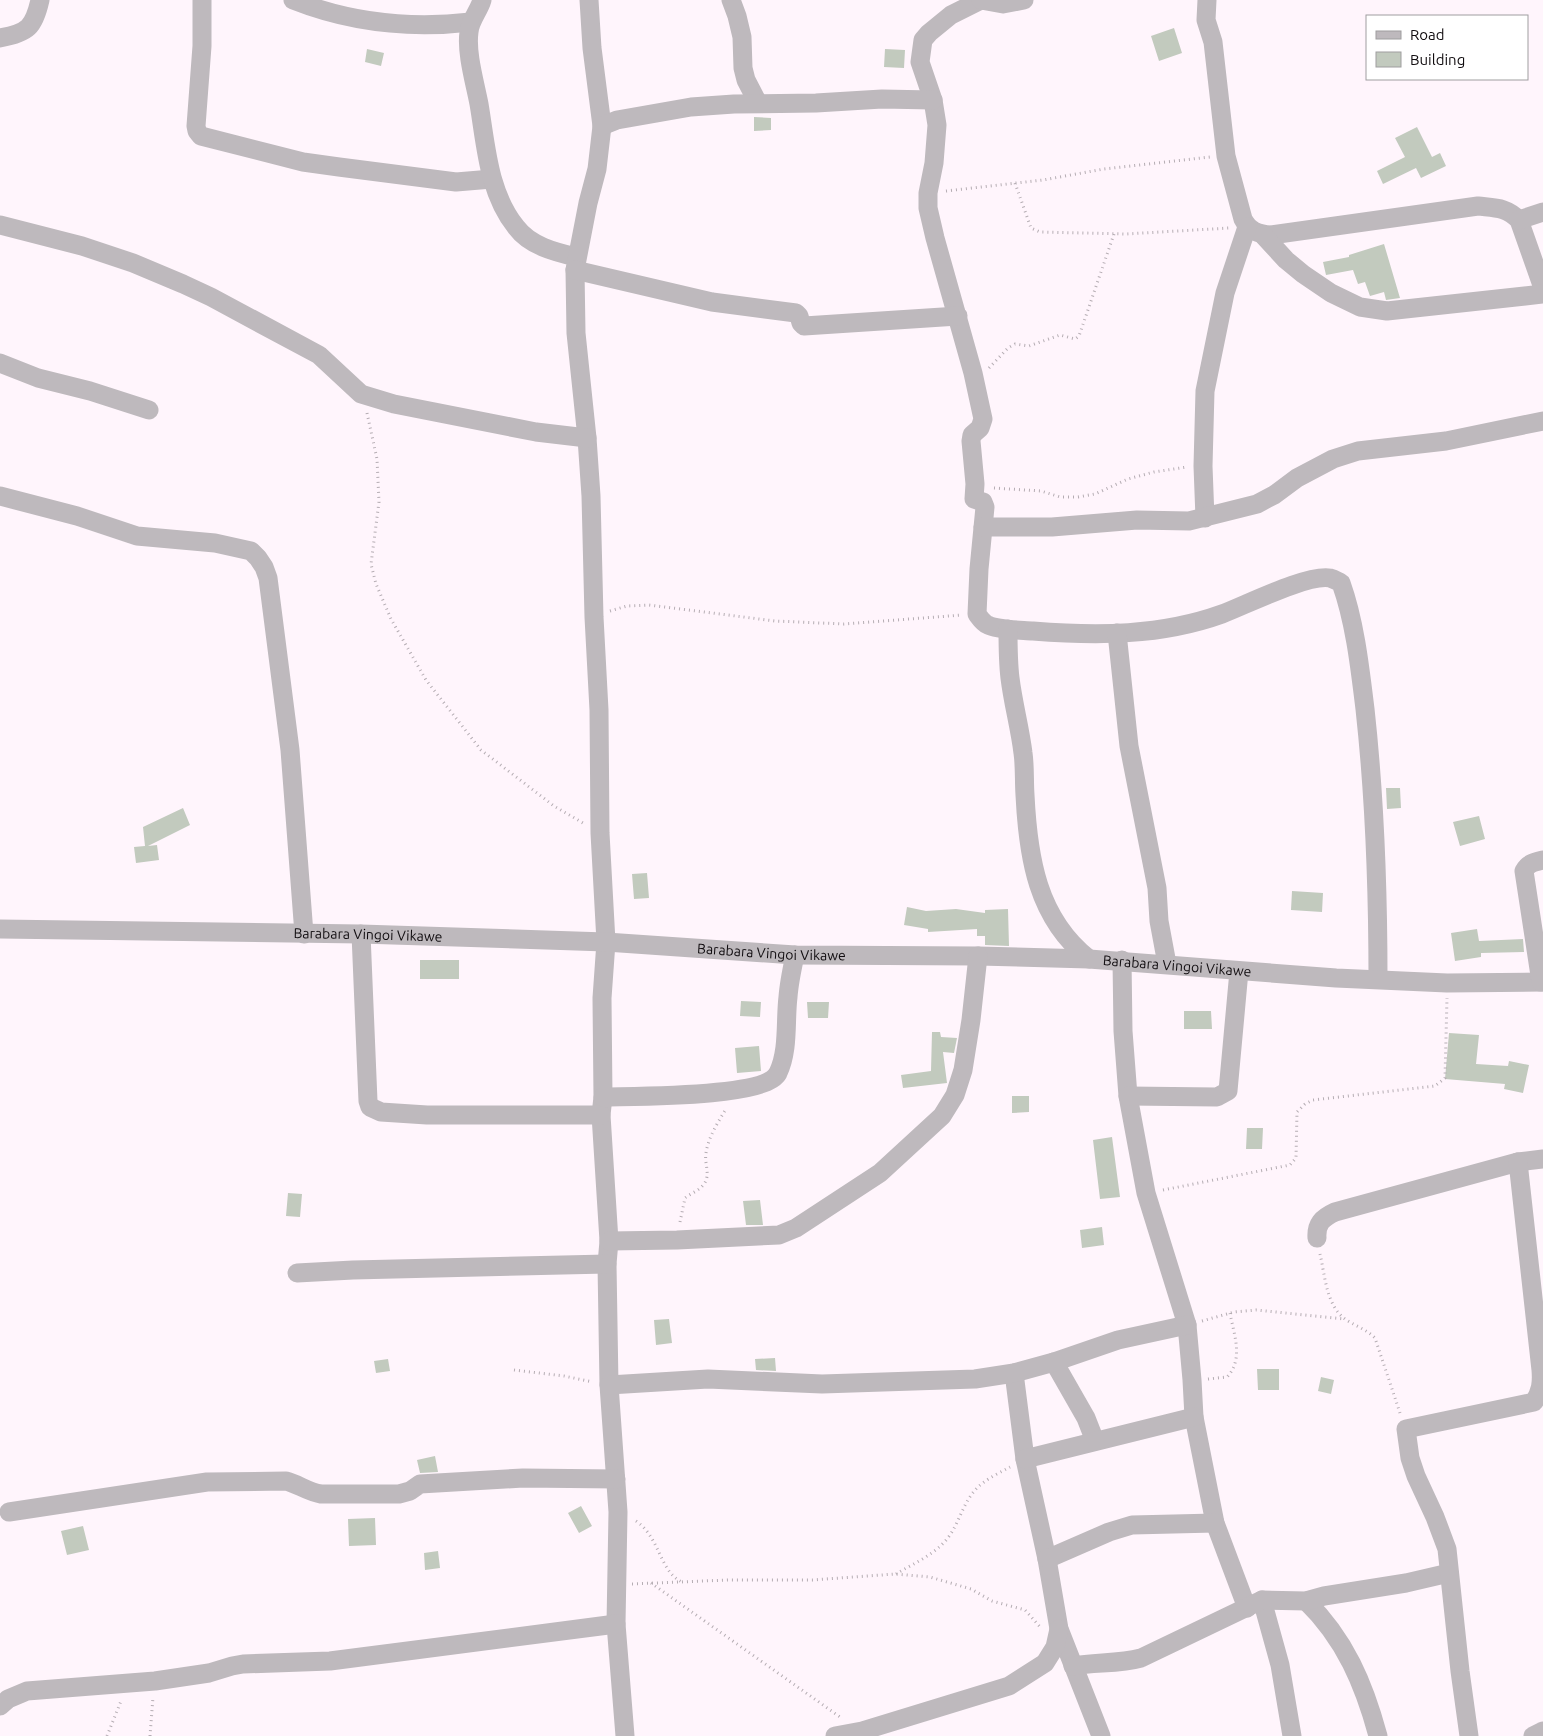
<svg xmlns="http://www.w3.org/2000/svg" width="1543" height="1736" viewBox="0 0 1543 1736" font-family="Ubuntu,sans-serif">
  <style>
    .building { fill: #c2cabe }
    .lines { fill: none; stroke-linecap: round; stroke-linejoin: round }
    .path { stroke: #b5adb3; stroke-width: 3; stroke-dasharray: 1 4; stroke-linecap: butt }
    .street { stroke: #beb9bd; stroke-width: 19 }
    .labels { text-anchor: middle; stroke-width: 4; stroke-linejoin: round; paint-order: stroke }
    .street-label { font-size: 14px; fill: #100c0f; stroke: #fff }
  </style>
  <rect width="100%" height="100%" fill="#fff5fc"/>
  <path class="building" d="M 1174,28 L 1182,53 L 1159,61 L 1151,36 Z
    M 367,49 L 384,53 L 381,66 L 365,62 Z
    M 885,49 L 905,50 L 904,68 L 884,67 Z
    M 754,117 L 771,118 L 771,130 L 754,131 Z
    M 1417,127 L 1432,157 L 1440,153 L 1446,166 L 1421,178 L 1416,168 L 1383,184 L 1377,171 L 1405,157 L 1395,138 Z
    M 1384,244 L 1400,298 L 1386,300 L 1384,292 L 1370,296 L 1365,282 L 1358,284 L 1353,270 L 1326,275 L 1323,262 L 1349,257 L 1349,255 Z
    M 1386,788 L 1400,788 L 1401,808 L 1387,809 Z
    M 183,808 L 190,825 L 148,846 L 157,845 L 159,860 L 136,863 L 134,847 L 145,846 L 143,827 Z
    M 1479,816 L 1485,839 L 1460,846 L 1453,822 Z
    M 647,873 L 649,898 L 634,899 L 632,874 Z
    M 1292,891 L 1323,893 L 1322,912 L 1291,910 Z
    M 907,907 L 926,911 L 956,909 L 985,913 L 985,910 L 1008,909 L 1009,946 L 985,945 L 985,936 L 977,936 L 977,929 L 928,932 L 928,929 L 904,925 Z
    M 1477,929 L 1479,941 L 1523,939 L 1524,952 L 1481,953 L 1481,957 L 1455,961 L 1451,933 Z
    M 420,960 L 459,960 L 459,979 L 420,979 Z
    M 741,1001 L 761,1002 L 760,1017 L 740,1016 Z
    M 807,1002 L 829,1002 L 828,1018 L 808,1018 Z
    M 1184,1011 L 1211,1011 L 1212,1029 L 1184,1029 Z
    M 932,1032 L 940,1032 L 941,1037 L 957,1038 L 954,1053 L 943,1052 L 947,1083 L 903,1088 L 901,1075 L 931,1071 Z
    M 1449,1033 L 1479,1035 L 1476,1064 L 1508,1066 L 1509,1061 L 1529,1065 L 1523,1093 L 1504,1089 L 1505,1084 L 1445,1079 Z
    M 759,1046 L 761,1071 L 737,1073 L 735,1048 Z
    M 1012,1096 L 1029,1096 L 1029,1112 L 1012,1113 Z
    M 1247,1128 L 1263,1128 L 1262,1149 L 1246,1149 Z
    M 1112,1137 L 1120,1197 L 1100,1199 L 1093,1140 Z
    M 288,1193 L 302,1194 L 300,1217 L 286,1216 Z
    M 760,1200 L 763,1225 L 746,1225 L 743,1201 Z
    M 1102,1227 L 1104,1245 L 1082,1248 L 1080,1230 Z
    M 669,1319 L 672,1343 L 656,1345 L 654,1320 Z
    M 775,1358 L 776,1371 L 756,1370 L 755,1359 Z
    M 388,1359 L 390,1371 L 376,1373 L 374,1361 Z
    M 1257,1369 L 1279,1369 L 1279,1390 L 1258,1390 Z
    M 1321,1377 L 1334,1380 L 1331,1394 L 1318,1391 Z
    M 435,1456 L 438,1472 L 420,1473 L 417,1460 Z
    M 581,1506 L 592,1526 L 579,1533 L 568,1513 Z
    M 375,1518 L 376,1545 L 349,1546 L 348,1519 Z
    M 83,1526 L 89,1550 L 67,1555 L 61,1531 Z
    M 438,1551 L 440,1568 L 425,1570 L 424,1553 Z"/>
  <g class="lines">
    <path class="path" d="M 1015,183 L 1031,228 L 1040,232 L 1126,234 L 1229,228
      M 946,191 L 1043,180 L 1104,169 L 1210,157
      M 989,368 L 1008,348 L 1015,344 L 1029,346 L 1060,335 L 1075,339 L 1079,336 L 1114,234
      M 367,413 L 377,459 L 379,502 L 371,564 L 376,584 L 391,619 L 426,680 L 481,750 L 554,806 L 583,823
      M 994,488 L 1041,491 L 1060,497 L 1078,497 L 1095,494 L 1128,479 L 1154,472 L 1187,467
      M 610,611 L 627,606 L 649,605 L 775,621 L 844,624 L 962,615
      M 1163,1190 L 1290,1165 L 1296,1158 L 1297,1112 L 1305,1104 L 1313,1100 L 1435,1086 L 1445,1078 L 1447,998
      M 680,1222 L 685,1198 C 691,1193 699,1191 704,1184 C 711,1174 704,1164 706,1153 C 708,1138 718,1122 726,1109
      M 1320,1254 C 1325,1275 1326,1305 1345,1319 C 1355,1326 1366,1329 1375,1338 L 1400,1413
      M 1202,1321 L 1234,1312 L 1256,1310 L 1344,1319
      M 514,1370 L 564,1376 L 593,1382
      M 1208,1379 L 1227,1377 C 1244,1359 1234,1335 1230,1313
      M 636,1521 C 660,1537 659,1571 682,1582
      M 896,1574 C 914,1563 937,1554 950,1535 C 960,1520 964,1501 977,1488 C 986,1479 999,1473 1010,1467
      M 651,1583 L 840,1717
      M 632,1584 L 727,1580 L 812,1580 L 895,1574 L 930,1577 L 971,1589 L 992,1601 L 1025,1610 L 1041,1628
      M 107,1736 L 121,1701
      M 150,1736 L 153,1697"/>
    <g class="street">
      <path d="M 202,0 L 202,46 L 196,126 L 197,131 L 201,136 L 303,162 L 339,167 L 456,182 L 492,179"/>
      <path d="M 293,0 C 351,23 410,29 471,22"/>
      <path d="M 482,0 C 479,11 470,20 469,32 C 466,53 475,83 479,104 C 486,145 488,192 516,227 C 530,246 555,252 576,257"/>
      <path d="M 589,0 L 592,48 L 602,126 L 597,169 L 588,203 L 575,270 L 576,333 L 587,438 L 591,496 L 594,617 L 599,710 L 600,833 L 606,942 L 602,998 L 603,1097 L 601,1115 L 609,1241 L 607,1264 L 609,1385 L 618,1512 L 616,1624 L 625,1736"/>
      <path d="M 731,0 L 737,16 L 742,37 L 743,68 L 746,80 L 758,103"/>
      <path d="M 981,0 L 951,15 L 929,33 L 923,40 L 920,62 L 933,100 L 937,125 L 934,163 L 928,193 L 928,208 L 935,238 L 973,373 L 983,419 L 980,428 L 972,435 L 971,441 L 975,484 L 974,499 L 983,502 L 985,507 L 979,569 L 977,614 C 980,618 983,623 988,625 C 998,630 1021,630 1033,631 C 1097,636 1161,636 1222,614 C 1246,605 1307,574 1330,578 C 1334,579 1337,581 1341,583 C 1355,622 1360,668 1365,709 C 1375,800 1378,888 1378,979"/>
      <path d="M 981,0 L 1003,4 L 1024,0"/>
      <path d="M 1207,0 L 1206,20 L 1213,42 L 1226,156 L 1243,219 C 1249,231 1258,234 1271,235 L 1478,206 C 1496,208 1506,207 1519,220 L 1543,288"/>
      <path d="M 0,38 C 28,33 34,27 40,0"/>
      <path d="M 602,126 L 617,120 L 691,107 L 734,104 L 816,103 L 882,99 L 933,100"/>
      <path d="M 1519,220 L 1543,212"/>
      <path d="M 0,225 L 82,246 L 133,263 L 183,284 L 211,297 L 319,355 L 361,394 L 394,404 L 536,432 L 587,438"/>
      <path d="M 1263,235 L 1286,260 L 1303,274 L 1331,293 L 1360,307 L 1387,311 L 1543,294"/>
      <path d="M 575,270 L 712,302 L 796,313 L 799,316 L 801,323 L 804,326 L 958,316"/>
      <path d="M 0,363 L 38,378 L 90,391 L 149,410"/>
      <path d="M 0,496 L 77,516 L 137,536 L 215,543 L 251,551 L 258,558 L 264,567 L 268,578 L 290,750 L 304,934"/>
      <path d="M 1205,518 L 1203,466 L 1205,391 L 1225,293 L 1247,227"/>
      <path d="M 983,527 L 1052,527 L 1137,520 L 1189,521 L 1257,504 L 1274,495 L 1297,478 L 1333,459 L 1358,451 L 1446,441 L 1543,421"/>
      <path d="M 1008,629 C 1008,645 1008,662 1010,678 C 1013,703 1020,728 1023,753 C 1025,767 1024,781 1025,795 C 1028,857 1037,918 1089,959"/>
      <path d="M 1117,633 L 1129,746 L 1157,888 L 1159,921 L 1167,964"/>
      <path id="s1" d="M 0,929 L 361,934 L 606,942 L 795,955 L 978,956 L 1089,959 L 1336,978 L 1447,983 L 1543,982"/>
      <path d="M 361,934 L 368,1101 L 370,1107 L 381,1112 L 427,1115 L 601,1115"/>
      <path d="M 1122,960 L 1123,1031 L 1128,1096 L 1146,1193 L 1187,1325 L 1192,1380 L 1194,1417 L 1215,1523 L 1247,1608"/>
      <path d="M 1541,982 L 1524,871 C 1528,863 1535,862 1543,860"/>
      <path d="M 1128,1096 L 1217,1097 L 1228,1091 L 1239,971"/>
      <path d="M 603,1097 C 632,1096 765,1098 778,1073 C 789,1050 785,1021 788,997 C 789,983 792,969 795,955"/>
      <path d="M 1317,1238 C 1316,1224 1322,1218 1335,1212 L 1518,1162 L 1543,1159"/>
      <path d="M 609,1241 L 677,1240 L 779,1235 L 796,1228 L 880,1173 L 942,1116 L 955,1095 L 963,1070 L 971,1020 L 978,956"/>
      <path d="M 297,1273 L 353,1270 L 607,1264"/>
      <path d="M 1054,1362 L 1086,1418 L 1095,1441"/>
      <path d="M 1014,1373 L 1025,1459 L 1047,1559 L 1059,1629 L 1101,1736"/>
      <path d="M 609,1385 L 708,1379 L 822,1384 L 975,1379 L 1014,1373 L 1054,1362 L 1118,1340 L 1187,1325"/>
      <path d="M 1025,1459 L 1194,1417"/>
      <path d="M 9,1512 L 207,1482 L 286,1481 C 298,1484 308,1492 321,1494 L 399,1494 L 410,1491 L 420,1484 L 523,1478 L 616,1479"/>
      <path d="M 1047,1559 L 1109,1532 L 1132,1525 L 1215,1523"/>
      <path d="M 1262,1600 L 1280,1665 L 1292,1736"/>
      <path d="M 1306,1601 C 1345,1639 1364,1684 1378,1736"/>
      <path d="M 1073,1666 C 1096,1662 1119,1664 1141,1658 L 1262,1600 L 1306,1601 L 1324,1596 L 1406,1583 L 1449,1573"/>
      <path d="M 0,1706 L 8,1699 L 27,1691 L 155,1681 L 209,1673 L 232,1666 L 243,1664 L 330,1661 L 616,1624"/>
      <path d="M 835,1736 L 862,1731 L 1009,1686 L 1045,1663 L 1055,1647 L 1059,1629"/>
      <path d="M 1469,1736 L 1460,1671 L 1447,1549 L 1435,1517 L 1416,1476 L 1410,1458 L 1406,1429 L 1534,1402 C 1541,1391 1542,1383 1541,1370 L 1518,1162"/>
      <path d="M 1533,1736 L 1543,1731"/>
    </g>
  </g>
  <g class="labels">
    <g class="street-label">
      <text dy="5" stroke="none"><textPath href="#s1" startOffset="368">Barabara Vingoi Vikawe</textPath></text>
      <text dy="5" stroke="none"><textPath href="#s1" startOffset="772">Barabara Vingoi Vikawe</textPath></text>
      <text dy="5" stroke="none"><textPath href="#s1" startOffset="1178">Barabara Vingoi Vikawe</textPath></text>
    </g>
  </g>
  <rect x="1366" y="15" width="162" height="65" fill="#ffffff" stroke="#9f9e9f"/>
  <rect x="1376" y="31" width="25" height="8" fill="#beb9bd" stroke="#9f9e9f"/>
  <text x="1410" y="40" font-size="15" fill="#100c0f">Road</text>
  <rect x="1376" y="52" width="25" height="15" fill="#c2cabe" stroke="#9f9e9f"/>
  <text x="1410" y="65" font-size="15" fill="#100c0f">Building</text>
</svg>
